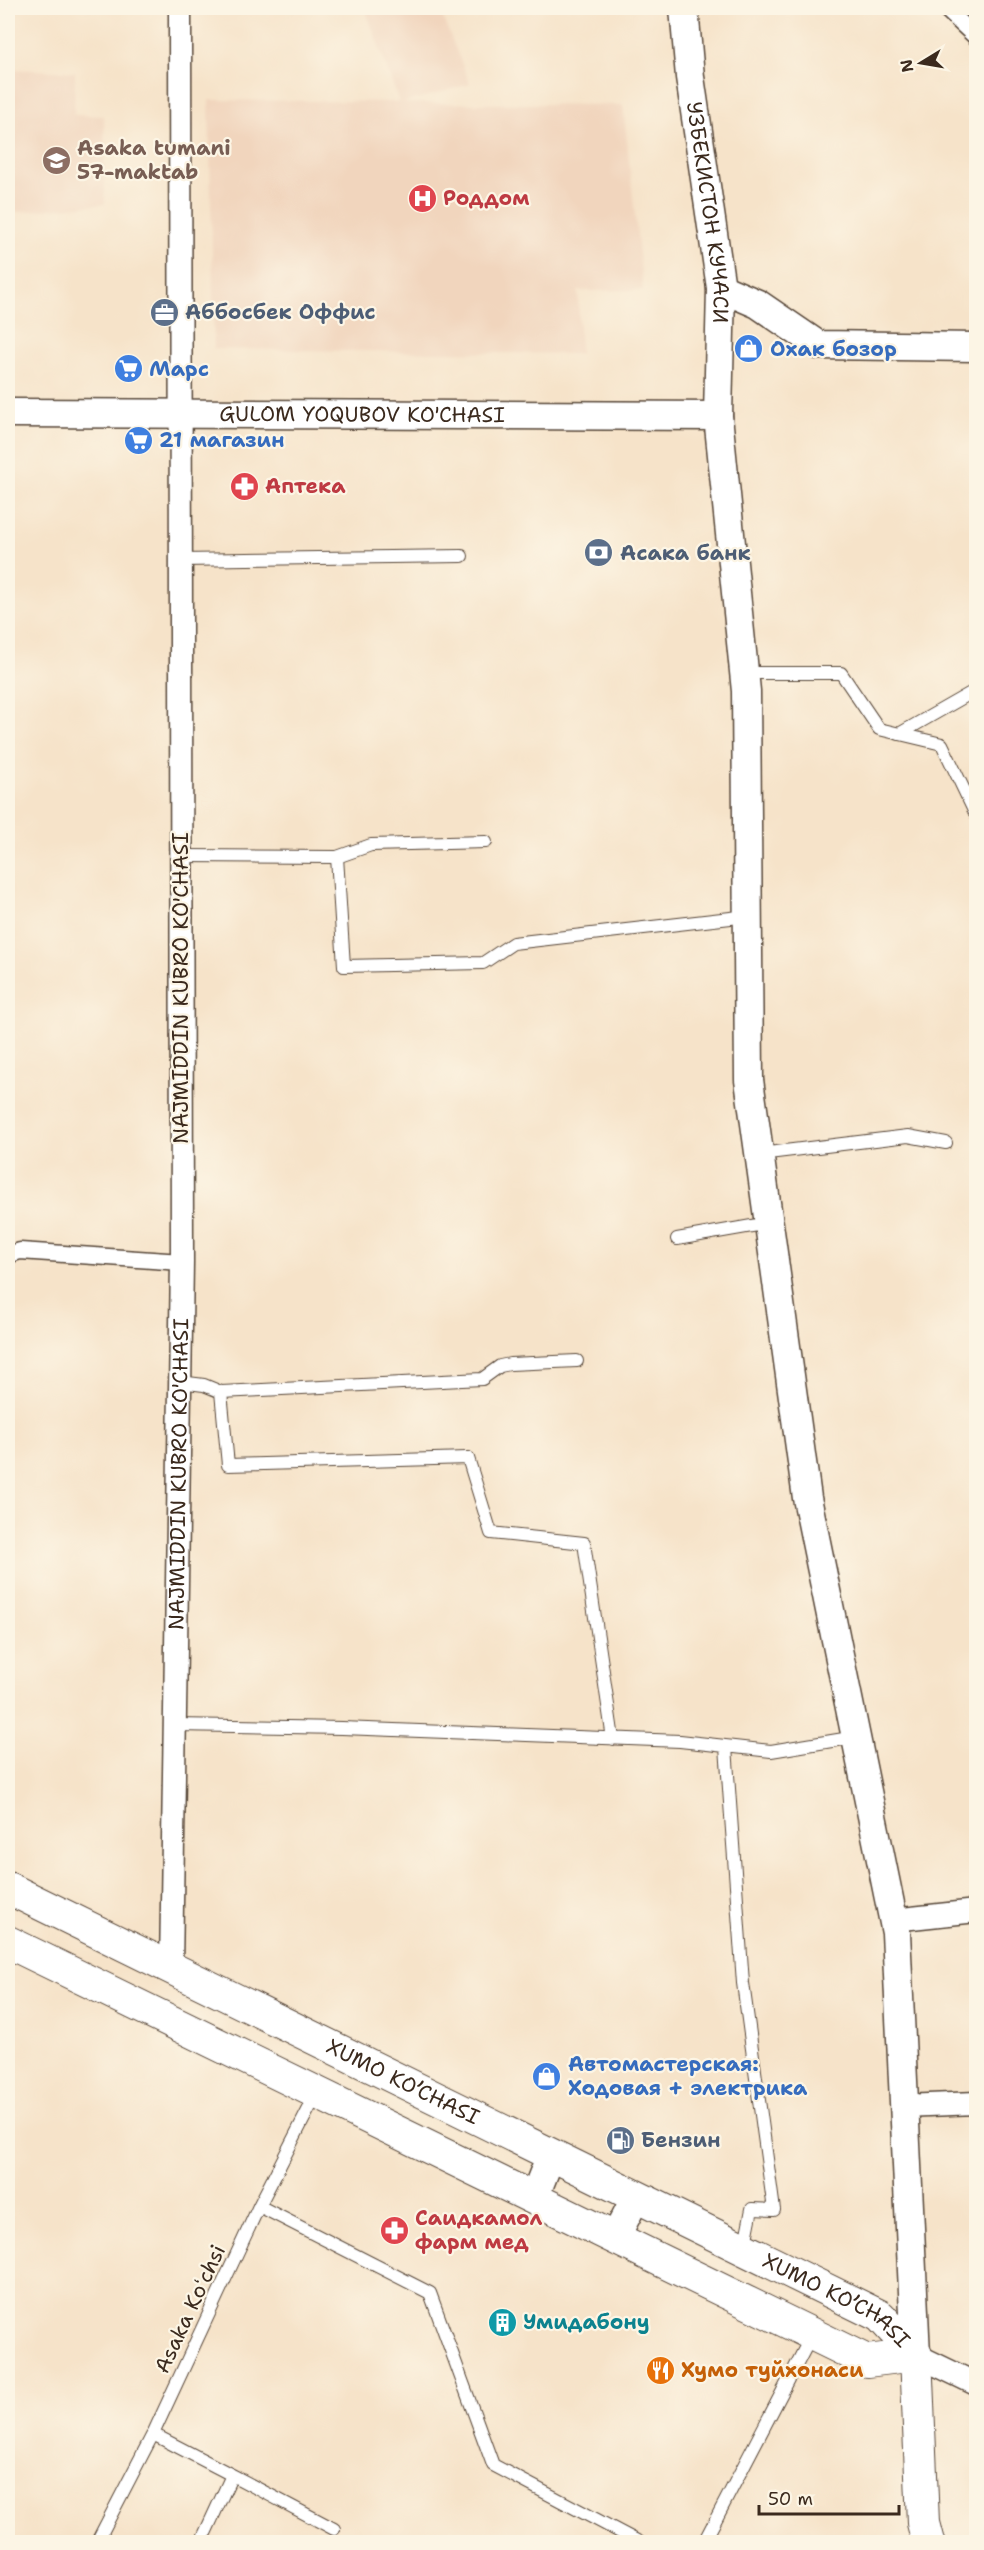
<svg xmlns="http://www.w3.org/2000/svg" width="984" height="2550" viewBox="0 0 984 2550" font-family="'Shantell Sans',sans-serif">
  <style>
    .built { fill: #f1d5bd }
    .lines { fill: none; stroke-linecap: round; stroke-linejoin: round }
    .canal { stroke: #6dbae7; stroke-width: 20 }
    .service-casing { stroke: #574638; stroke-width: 14 }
    .pedestrian-casing { stroke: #574638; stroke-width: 19 }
    .minor-casing { stroke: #574638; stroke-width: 25 }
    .tertiary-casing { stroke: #574638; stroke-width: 31 }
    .secondary-casing { stroke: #574638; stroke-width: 34 }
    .service { stroke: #fff; stroke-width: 12 }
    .pedestrian { stroke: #fff; stroke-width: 16 }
    .minor { stroke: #fff; stroke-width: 22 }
    .tertiary { stroke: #fff; stroke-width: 28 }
    .secondary { stroke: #fff; stroke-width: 32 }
    .labels { text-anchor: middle; stroke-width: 4.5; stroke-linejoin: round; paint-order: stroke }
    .education-label { font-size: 21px; font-weight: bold; fill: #785e54; stroke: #fcf5e5; text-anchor: start }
    .health-label { font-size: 21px; font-weight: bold; fill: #be3a42; stroke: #fcf5e5; text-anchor: start }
    .street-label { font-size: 21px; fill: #3b2a1e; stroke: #fcf5e5 }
    .service-label { font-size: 21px; font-weight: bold; fill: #4e5e75; stroke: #fcf5e5; text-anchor: start }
    .shop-label { font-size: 21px; font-weight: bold; fill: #366cbe; stroke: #fcf5e5; text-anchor: start }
    .culture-label { font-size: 21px; font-weight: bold; fill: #0d838f; stroke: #fcf5e5; text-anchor: start }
    .food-label { font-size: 21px; font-weight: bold; fill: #c56008; stroke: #fcf5e5; text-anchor: start }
  </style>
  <rect width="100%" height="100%" fill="#fcf5e5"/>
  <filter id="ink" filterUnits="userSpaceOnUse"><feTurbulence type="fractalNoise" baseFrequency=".0167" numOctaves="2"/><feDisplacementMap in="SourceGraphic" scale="12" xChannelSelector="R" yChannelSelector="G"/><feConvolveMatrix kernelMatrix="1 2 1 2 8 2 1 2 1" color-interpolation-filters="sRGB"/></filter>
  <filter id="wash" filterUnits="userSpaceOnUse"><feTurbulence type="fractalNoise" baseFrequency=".008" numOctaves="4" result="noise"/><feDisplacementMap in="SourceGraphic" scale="24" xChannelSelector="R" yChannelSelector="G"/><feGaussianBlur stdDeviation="1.35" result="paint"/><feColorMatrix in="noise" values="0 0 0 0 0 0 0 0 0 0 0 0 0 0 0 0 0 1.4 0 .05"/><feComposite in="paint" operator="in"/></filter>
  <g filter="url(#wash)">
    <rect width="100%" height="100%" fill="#f6e3c9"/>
    <path class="built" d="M 365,8 L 439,8 L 470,84 L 403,103 L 623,105 L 643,290 L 578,291 L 580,354 L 214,349 L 209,100 L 399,102 Z
      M 8,69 L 75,72 L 74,115 L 104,116 L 105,204 L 8,213 Z"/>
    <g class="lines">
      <path class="canal" d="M 968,8 L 976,15"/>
    </g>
  </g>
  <g filter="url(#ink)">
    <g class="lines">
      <defs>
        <path id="service" d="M 181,560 L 462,556
          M 744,673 L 841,673 L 879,729 L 942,744 L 976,815
          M 899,734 L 976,690
          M 181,856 L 337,857 L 344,966 L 483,963 L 513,943 L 748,916
          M 337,857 L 371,845 L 486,842
          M 760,1154 L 908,1136 L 946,1143
          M 677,1239 L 769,1223
          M 180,1382 L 204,1385 L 221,1392 L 228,1465 L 468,1458 L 491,1533 L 584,1543 L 613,1739
          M 221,1392 L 482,1379 L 500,1366 L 510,1364 L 577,1361
          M 175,1725 L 342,1728 L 680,1741 L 771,1751 L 856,1737
          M 726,1747 L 743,1983 L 774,2210 L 752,2209 L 744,2249
          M 259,2206 L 430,2293 L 493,2465 L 639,2542
          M 153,2434 L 232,2475 L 201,2542
          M 232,2475 L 334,2529
          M 97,2542 L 153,2434 L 259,2206 L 317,2093
          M 704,2542 L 812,2335"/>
        <path id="pedestrian" d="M 945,8 L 976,37
          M 8,1255 L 20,1251 L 182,1262"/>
        <g id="minor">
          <path d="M 893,1920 L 976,1911"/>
          <path id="s1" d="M 171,1968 L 182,1262 L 180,8"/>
          <path d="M 904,2106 L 976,2103"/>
          <path d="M 916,2355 L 976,2384"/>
        </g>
        <g id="tertiary">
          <path id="s2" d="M 684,8 L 690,77 L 721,288 L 718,416 L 746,691 L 749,1080 L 807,1498 L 896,1933 L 916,2355"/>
          <path d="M 721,288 L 758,304 L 818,345 L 976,347"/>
          <path id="s3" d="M 8,413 L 718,416"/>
          <path d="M 534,2198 L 551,2155"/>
          <path d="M 615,2238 L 636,2197"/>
        </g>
        <g id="secondary">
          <path id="s4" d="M 8,1888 L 880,2316 L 916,2355 L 867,2361 L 8,1942"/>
          <path d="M 916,2355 L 923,2523 L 928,2542"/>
        </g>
      </defs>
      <use href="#service" class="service-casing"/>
      <use href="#pedestrian" class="pedestrian-casing"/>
      <use href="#minor" class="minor-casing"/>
      <use href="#tertiary" class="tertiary-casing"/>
      <use href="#secondary" class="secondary-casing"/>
      <use href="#service" class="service"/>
      <use href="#pedestrian" class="pedestrian"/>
      <use href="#minor" class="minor"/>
      <use href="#tertiary" class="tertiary"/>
      <use href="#secondary" class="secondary"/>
    </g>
  </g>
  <defs>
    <symbol id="school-disc" viewBox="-11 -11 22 22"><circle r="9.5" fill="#8d6e63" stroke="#fcf5e5"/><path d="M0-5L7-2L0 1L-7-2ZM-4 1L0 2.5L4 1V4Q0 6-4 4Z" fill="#fff"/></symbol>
    <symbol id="hospital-disc" viewBox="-11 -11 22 22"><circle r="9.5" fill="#e0444e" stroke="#fcf5e5"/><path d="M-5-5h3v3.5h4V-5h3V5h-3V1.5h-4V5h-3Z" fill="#fff"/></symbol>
    <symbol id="office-disc" viewBox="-11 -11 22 22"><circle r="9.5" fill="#5c6f8a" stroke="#fcf5e5"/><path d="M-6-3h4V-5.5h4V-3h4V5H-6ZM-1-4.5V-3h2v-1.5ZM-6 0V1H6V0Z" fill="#fff"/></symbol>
    <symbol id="shop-disc" viewBox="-11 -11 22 22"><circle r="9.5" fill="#3f7fe0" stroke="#fcf5e5"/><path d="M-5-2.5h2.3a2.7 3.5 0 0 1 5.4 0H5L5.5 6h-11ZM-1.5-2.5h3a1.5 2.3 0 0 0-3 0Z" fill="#fff"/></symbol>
    <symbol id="supermarket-disc" viewBox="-11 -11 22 22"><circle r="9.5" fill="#3f7fe0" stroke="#fcf5e5"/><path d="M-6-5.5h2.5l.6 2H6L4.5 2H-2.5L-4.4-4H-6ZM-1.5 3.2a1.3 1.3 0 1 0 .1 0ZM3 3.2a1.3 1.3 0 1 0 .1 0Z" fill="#fff"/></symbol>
    <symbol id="pharmacy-disc" viewBox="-11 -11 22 22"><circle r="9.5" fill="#e0444e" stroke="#fcf5e5"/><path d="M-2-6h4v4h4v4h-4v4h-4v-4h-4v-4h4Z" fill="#fff"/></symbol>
    <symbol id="bank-disc" viewBox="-11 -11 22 22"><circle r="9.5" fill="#5c6f8a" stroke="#fcf5e5"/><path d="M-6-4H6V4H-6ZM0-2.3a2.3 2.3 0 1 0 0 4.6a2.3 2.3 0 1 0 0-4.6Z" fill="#fff"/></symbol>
    <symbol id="fuel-disc" viewBox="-11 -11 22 22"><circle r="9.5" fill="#5c6f8a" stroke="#fcf5e5"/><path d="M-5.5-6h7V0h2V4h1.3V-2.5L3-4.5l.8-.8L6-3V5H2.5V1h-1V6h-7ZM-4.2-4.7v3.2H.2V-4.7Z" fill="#fff"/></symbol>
    <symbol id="building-disc" viewBox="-11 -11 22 22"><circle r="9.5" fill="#0f9aa8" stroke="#fcf5e5"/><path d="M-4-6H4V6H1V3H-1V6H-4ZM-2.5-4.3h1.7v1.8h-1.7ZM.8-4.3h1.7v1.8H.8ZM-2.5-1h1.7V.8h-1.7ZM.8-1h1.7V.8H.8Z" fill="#fff"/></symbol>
    <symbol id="restaurant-disc" viewBox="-11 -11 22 22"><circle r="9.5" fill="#e8710a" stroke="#fcf5e5"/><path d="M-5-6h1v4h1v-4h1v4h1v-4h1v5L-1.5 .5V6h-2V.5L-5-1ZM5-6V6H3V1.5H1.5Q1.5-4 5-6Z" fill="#fff"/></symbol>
  </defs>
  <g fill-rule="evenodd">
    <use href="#school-disc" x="40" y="144" width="33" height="33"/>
    <use href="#hospital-disc" x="406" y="182" width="33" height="33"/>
    <use href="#office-disc" x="148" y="296" width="33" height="33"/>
    <use href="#shop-disc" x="732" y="332" width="33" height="33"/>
    <use href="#supermarket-disc" x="112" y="352" width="33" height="33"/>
    <use href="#supermarket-disc" x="122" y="424" width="33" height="33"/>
    <use href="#pharmacy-disc" x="228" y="470" width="33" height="33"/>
    <use href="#bank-disc" x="582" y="536" width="33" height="33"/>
    <use href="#shop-disc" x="530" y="2060" width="33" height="33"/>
    <use href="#fuel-disc" x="604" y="2124" width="33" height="33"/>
    <use href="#pharmacy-disc" x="378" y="2214" width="33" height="33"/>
    <use href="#building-disc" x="486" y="2306" width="33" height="33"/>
    <use href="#restaurant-disc" x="644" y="2354" width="33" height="33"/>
  </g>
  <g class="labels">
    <g class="education-label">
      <text x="77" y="155">Asaka tumani<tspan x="77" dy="24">57-maktab</tspan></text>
    </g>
    <g class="health-label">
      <text x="443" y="205">Роддом</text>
      <text x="265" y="493">Аптека</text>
      <text x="415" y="2225">Саидкамол<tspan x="415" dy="24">фарм мед</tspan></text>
    </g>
    <g class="street-label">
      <text dy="7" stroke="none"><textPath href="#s2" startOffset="206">УЗБЕКИСТОН КУЧАСИ</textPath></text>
      <text dy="7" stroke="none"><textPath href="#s3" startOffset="354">GULOM YOQUBOV KO'CHASI</textPath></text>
      <text transform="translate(181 988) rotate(-90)" y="7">NAJMIDDIN KUBRO KO'CHASI</text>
      <text dy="7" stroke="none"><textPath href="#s1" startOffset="494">NAJMIDDIN KUBRO KO'CHASI</textPath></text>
      <text dy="7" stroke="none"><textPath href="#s4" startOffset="440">XUMO KO’CHASI</textPath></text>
      <text dy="7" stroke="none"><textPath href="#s4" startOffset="926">XUMO KO’CHASI</textPath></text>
      <text transform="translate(190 2309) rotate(-65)" y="7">Asaka Koʻchsi</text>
    </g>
    <g class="service-label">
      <text x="185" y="319">Аббосбек Оффис</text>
      <text x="620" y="560">Асака банк</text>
      <text x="641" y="2147">Бензин</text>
    </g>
    <g class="shop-label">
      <text x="770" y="356">Охак бозор</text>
      <text x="149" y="376">Марс</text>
      <text x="159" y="447">21 магазин</text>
      <text x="568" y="2071">Автомастерская:<tspan x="568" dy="24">Ходовая + электрика</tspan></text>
    </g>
    <g class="culture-label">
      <text x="523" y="2329">Умидабону</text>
    </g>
    <g class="food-label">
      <text x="681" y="2377">Хумо туйхонаси</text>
    </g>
  </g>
  <rect width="984" height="2550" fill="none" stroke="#fcf5e5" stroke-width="30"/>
  <g transform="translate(921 63) rotate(259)" stroke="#fcf5e5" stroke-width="4.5" paint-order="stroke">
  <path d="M0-4.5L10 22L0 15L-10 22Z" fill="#3b2a1e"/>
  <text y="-9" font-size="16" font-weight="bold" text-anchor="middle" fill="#3b2a1e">N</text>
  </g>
  <path d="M759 2505v9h140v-9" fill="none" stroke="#3b2a1e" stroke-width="3"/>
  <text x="768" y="2505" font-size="18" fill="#3b2a1e" stroke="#fcf5e5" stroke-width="4.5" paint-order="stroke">50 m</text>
</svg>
